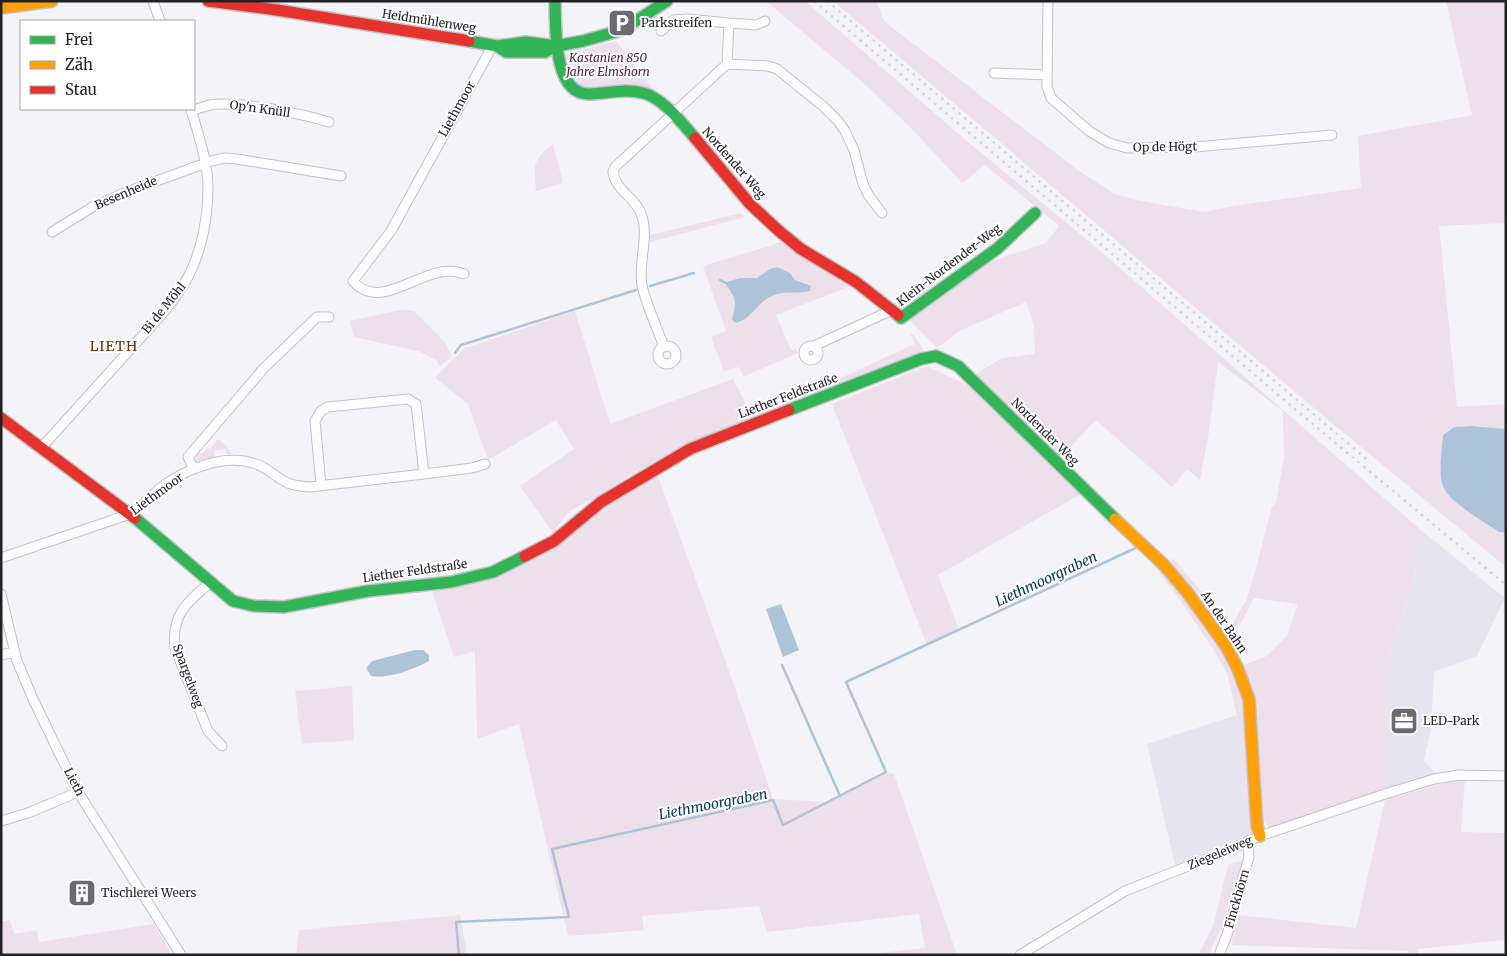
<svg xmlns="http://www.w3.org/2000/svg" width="1507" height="956" viewBox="0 0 1507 956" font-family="Merriweather,serif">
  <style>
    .built { fill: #e6e4ef }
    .green { fill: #eee0ea; fill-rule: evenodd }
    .water { fill: #adc3d8 }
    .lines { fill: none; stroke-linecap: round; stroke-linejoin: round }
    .stream { stroke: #adc3d8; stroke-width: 2.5 }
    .street-casing { stroke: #c2c2c5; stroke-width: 11 }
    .fast-casing { stroke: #c2c2c5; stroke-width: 14 }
    .slow-casing { stroke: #c2c2c5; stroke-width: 14 }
    .jam-casing { stroke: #c2c2c5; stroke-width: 14 }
    .street { stroke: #fdfdfe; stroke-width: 9 }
    .fast { stroke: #30b455; stroke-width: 11 }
    .slow { stroke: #ff9f0a; stroke-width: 11 }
    .jam { stroke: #e5322d; stroke-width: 11 }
    .rail { stroke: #d5d5d6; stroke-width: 2.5; stroke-dasharray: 2.5 5; stroke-linecap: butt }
    .labels { text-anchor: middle; stroke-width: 4; stroke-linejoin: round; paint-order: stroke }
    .street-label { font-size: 12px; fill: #222124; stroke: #fff }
    .poi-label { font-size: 12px; fill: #222124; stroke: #fff; text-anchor: start }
    .park-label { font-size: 12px; font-style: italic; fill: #502141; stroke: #fff }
    .neighbourhood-label { font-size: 14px; letter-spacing: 1px; fill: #6f3403; stroke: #fff }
    .water-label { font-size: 14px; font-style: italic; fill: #04375d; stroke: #fff }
  </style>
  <rect width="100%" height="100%" fill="#f4f3f8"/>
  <path class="built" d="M 1422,531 L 1505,598 L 1477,656 L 1434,672 L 1431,730 L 1424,760 L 1437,775 L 1385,790 L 1385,671 L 1417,567 L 1408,560 Z
    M 1237,715 L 1249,835 L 1175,865 L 1147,744 Z"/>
  <path class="green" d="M 766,1 L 805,1 L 968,142 L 1085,238 L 1422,531 L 1409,559 L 1417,566 L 1385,671 L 1385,790 L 1270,828 L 1261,819 L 1241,666 L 1267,656 L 1287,636 L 1298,604 L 1254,598 L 1243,620 L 1228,641 L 1168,562 L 1174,559 L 1231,627 L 1247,598 L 1256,568 L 1272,506 L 1276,503 L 1284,457 L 1283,411 L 1218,362 L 1209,431 L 1200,480 L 1187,469 L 1172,487 L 1096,420 L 1059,459 L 976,374 L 1002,358 L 1035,354 L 1034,326 L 1026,302 L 961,330 L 937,348 L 908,319 L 980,265 L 1046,243 L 1059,226 L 985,165 L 962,183 L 912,129 L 868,87 Z
    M 833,1 L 876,1 L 885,22 L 1079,171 L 1115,194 L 1140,201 L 1205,212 L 1233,206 L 1361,188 L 1358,136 L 1472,115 L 1446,1 L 1506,1 L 1506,223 L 1439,226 L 1457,407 L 1506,404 L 1506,429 C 1487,428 1464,422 1448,431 L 1451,497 L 1499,532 L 1506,533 L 1506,567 L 1321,414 Z
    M 616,41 L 653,89 C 609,72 584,115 563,55 Z
    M 553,144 L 563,183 L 536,191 C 534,164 532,161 553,144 Z
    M 741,213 L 745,217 L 650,242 L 650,235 Z
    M 782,242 L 848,287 L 776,315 L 791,350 L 796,349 L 798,353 L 743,377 L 739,367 L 724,371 L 711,337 L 726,331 L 703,266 ZM 770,269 L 790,273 L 795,280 L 806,284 L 804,293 C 781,289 764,296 750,316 L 732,320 L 735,308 L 734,296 L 740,278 L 757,278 Z
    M 400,310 L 414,311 L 445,342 L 452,357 L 440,366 L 436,360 L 418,351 L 354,337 L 350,321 Z
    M 575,311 L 610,424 L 733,379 L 753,418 L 915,344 L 910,334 L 914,335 L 925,352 L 666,456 L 627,477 L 600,495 L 568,512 L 553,533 L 520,486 L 574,449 L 556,420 L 488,460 L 468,404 L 435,378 L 463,349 Z
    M 927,366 L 973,388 L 1083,493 L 938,575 L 959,629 L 927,645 L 832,404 Z
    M 218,439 L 226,445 L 232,455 L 227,454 L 225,449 L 214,451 L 215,457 L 201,461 L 197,460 L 196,455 L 198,451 L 202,454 L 207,448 L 210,449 Z
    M 657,474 L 733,682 L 773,799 L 827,802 L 886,772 L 894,774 L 957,955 L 862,955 L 925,948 L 919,914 L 767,932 L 759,906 L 642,916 L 644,930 L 568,936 L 519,724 L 477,739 L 475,651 L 454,657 L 431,588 L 489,578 Z
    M 1139,546 L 1187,592 L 1221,646 L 1244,698 L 1255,828 L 1249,835 L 1237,715 L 1227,673 L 1213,649 L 1178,597 Z
    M 352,686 L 354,740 L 302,744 L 295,691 Z
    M 1465,779 L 1461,832 L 1506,833 L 1506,943 L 1504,940 L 1418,949 L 1417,955 L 1408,955 L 1408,951 L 1231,945 L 1238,915 L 1356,928 L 1385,800 L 1442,783 Z
    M 1243,860 L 1221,929 L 1208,955 L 1198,955 L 1213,926 L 1228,865 Z
    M 460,915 L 465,942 L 466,955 L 296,955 L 299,930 Z
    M 10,920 L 14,934 L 37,930 L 39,942 L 154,924 L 172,955 L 1,955 L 1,922 Z"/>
  <path class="water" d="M 777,267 L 790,273 L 795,280 L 811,286 L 810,291 C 797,295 787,289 770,297 C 756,304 752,319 736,323 L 732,320 C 736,303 737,299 726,285 L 727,282 L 740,278 L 757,278 L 770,269 Z
    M 1472,426 L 1506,429 L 1506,533 L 1499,532 C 1485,522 1448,502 1443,486 C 1438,472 1442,450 1443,435 L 1454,427 Z
    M 781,604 L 799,650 L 783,657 L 766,609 Z
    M 415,650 L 423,650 L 429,655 L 429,661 C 412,670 389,679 371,676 L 366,668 L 372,661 Z"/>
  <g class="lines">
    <path class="stream" d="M 720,280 L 726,283
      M 650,286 L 694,273
      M 455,353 L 461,345 L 636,290
      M 782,665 L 840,796
      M 459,955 L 456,922 L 569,917 L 552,849 L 773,800 L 783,825 L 886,772 L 846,682 L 1138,547"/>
    <defs>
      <path id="street" d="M 153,1 L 160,21
        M 1048,1 L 1047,86 L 1051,98 L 1089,131 L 1109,143 L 1127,148 L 1195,147 L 1332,135
        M 729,23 L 756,25 L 765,21
        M 661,31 L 674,20 L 687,19 L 729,23 L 727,64
        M 994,73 L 1047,75
        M 191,111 C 200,108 209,104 218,104 C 248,103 299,113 329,122
        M 52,232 L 94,206 L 124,193 L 211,161 L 225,158 L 237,159 L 341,176
        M 464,274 C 427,258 383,316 353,281 L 391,231 L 487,56 L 492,45
        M804 353a7 7 0 1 1 14 0a7 7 0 1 1-14 0Z
        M 814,346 L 892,310
        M658 355a9 9 0 1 1 18 0a9 9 0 1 1-18 0Z
        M 664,347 C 657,328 646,304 642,285 C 638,262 649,238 642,216 C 637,198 614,190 613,171 L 616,166 L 727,64 L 768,66 L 777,69 L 823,106 L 838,121 L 845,131 L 854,150 L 863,184 L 869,196 L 882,213
        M 42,447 L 163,313 C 173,301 182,289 189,275 C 202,250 208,216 208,188 C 208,162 198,134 191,109
        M 194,469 L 188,457 L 264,368 L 317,317 L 329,317
        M 424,474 L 472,468 L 485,464
        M 1,558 L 130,514 C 141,507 149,498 159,489 C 183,470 222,454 253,463 C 266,466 275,477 286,482 C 293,486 301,486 309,487 L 424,474 L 416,404 L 408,399 L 328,407 L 321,411 L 315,421 L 321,485
        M 210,583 C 187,602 171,615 175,648 L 208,731 L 222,746
        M 1,594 L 17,661 L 33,699 L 78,792 L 181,955
        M 1,655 L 14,652
        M 1,821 L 28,813 L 78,792
        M 1020,955 L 1125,891 L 1229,850 L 1260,836 L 1385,794 L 1434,779 L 1459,775 L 1506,776
        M 1219,955 L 1227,935 L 1249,857 L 1248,841"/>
      <path id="fast" d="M 555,1 C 556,25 552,94 589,94 C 606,94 625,88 643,93 C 663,98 681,122 695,138
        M 469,41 L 497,46 L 526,42 L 556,46
        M 497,46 L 506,52 L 545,52 L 556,46 L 583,41 L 622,30 L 667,1
        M 898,315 L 901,318 L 998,248 L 1035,213
        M 789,410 L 921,359 L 936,356 L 958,366 L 1115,519
        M 135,518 L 233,601 L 254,606 L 284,607 L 368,591 L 451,582 L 493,572 L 525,556"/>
      <path id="slow" d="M 1,8 L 52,1
        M 1115,519 L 1164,565 L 1187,592 L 1226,646 L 1237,667 L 1249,699 L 1257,826 L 1260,836"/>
      <path id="jam" d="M 208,1 L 277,10 L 469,41
        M 695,138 L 750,204 L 779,231 L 801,249 L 856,282 L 898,315
        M 1,418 L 135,518
        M 525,556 L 554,541 L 601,502 L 690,449 L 789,410"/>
    </defs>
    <use href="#street" class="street-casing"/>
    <use href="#fast" class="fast-casing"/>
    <use href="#slow" class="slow-casing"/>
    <use href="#jam" class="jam-casing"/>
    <use href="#street" class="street"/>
    <use href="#fast" class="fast"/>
    <use href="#slow" class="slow"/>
    <use href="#jam" class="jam"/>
    <path class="rail" d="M 814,1 L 1296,410 L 1506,585
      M 827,1 L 1370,462"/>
  </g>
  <defs>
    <symbol id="parking-square" viewBox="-11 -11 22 22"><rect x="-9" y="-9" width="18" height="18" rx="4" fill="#6c6a6e" stroke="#fff"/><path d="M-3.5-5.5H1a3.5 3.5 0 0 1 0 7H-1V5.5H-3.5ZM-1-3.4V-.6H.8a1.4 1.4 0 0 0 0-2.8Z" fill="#fff"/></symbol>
    <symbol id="office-square" viewBox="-11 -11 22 22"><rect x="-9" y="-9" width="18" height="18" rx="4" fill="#6c6a6e" stroke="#fff"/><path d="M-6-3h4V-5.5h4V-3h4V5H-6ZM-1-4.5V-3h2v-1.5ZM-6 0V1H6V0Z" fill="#fff"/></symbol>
    <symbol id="building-square" viewBox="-11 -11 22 22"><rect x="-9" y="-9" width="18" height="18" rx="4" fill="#6c6a6e" stroke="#fff"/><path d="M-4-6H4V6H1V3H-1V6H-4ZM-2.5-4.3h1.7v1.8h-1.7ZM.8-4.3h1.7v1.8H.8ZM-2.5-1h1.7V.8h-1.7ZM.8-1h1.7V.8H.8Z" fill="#fff"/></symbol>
  </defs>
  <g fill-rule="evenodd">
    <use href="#parking-square" x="606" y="7" width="32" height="32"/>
    <use href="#office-square" x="1388" y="705" width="32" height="32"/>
    <use href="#building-square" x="66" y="877" width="32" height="32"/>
  </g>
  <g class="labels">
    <g class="street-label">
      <text transform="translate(429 21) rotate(9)" y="4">Heidmühlenweg</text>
      <text transform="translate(260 109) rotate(8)" y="4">Op'n Knüll</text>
      <text transform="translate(457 109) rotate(-61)" y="4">Liethmoor</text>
      <text transform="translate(1165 147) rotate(-1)" y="4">Op de Högt</text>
      <text transform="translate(734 163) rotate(49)" y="4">Nordender Weg</text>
      <text transform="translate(126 193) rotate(-23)" y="4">Besenheide</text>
      <text transform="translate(949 265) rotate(-37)" y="4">Klein-Nordender-Weg</text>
      <text transform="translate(164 308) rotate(-51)" y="4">Bi de Möhl</text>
      <text transform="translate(788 396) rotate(-21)" y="4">Liether Feldstraße</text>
      <text transform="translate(1045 432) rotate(45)" y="4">Nordender Weg</text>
      <text transform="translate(157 494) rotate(-36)" y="4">Liethmoor</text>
      <text transform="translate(415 571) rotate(-8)" y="4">Liether Feldstraße</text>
      <text transform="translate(1224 622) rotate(56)" y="4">An der Bahn</text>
      <text transform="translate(188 676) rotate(70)" y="4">Spargelweg</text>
      <text transform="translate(74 782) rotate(63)" y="4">Lieth</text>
      <text transform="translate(1220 853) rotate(-23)" y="4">Ziegeleiweg</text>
      <text transform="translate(1237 899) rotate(-74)" y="4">Finckhörn</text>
    </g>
    <g class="poi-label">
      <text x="641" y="27">Parkstreifen</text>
      <text x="1423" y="725">LED-Park</text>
      <text x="101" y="897">Tischlerei Weers</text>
    </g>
    <g class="park-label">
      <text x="608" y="62">Kastanien 850<tspan x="608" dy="14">Jahre Elmshorn</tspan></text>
    </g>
    <g class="neighbourhood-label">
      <text x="114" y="351">LIETH</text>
    </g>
    <g class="water-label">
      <text transform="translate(1046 579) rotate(-25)" y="5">Liethmoorgraben</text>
      <text transform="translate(713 804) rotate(-11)" y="5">Liethmoorgraben</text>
    </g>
  </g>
  <rect width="1507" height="956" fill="none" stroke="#222124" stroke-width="5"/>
  <rect x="20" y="20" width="175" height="90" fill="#ffffff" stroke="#a7a6a7"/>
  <rect x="30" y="36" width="25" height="8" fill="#30b455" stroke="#a7a6a7"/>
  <text x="65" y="45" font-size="15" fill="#222124">Frei</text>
  <rect x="30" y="61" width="25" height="8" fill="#ff9f0a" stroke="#a7a6a7"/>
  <text x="65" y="70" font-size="15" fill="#222124">Zäh</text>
  <rect x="30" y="86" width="25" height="8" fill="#e5322d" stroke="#a7a6a7"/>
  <text x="65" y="95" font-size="15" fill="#222124">Stau</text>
</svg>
